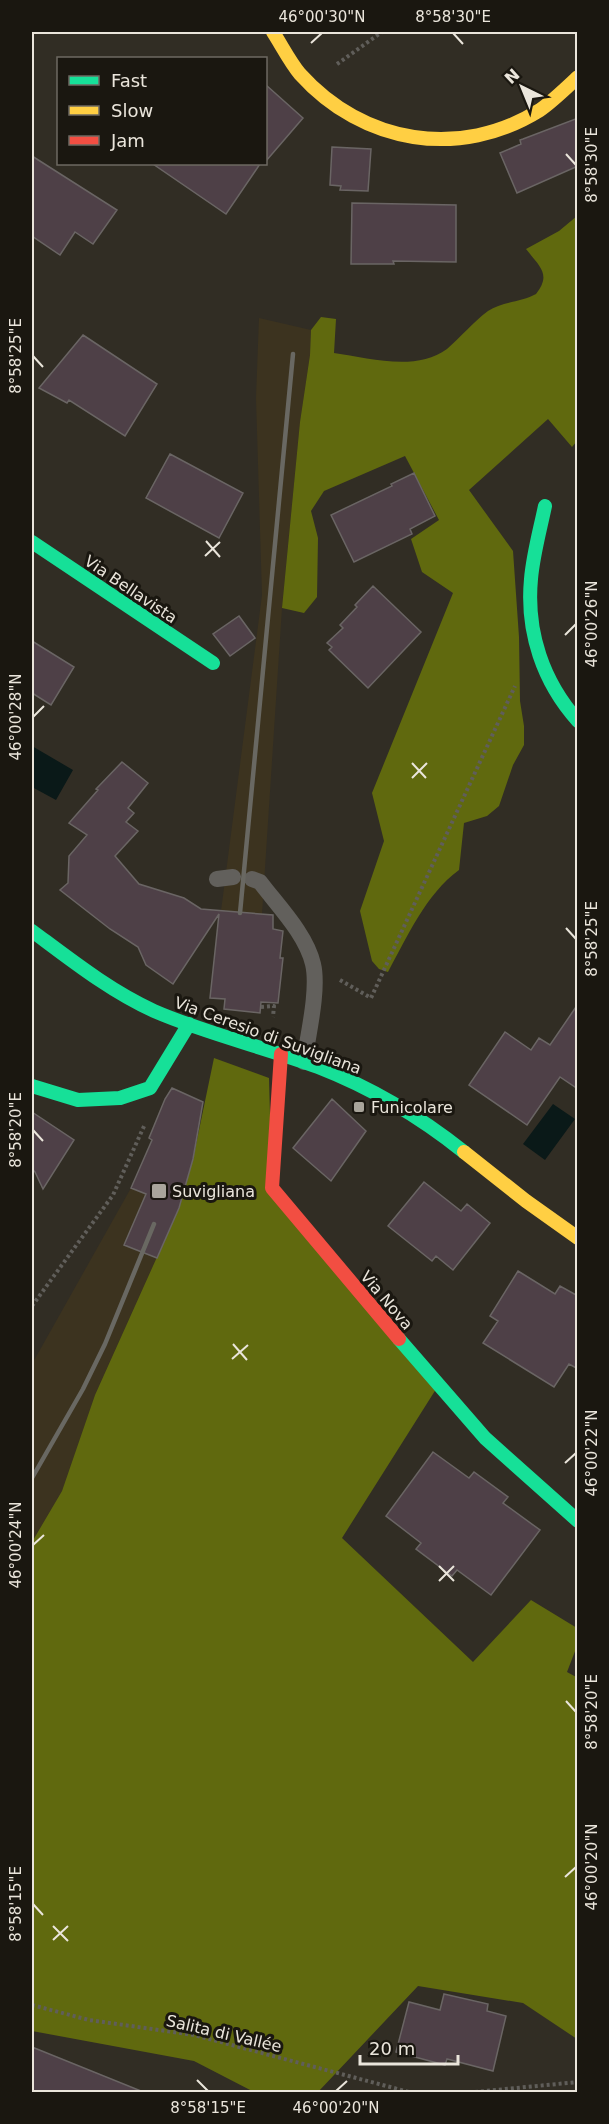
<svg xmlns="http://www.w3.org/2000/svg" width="609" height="2124" viewBox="0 0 609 2124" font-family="'DejaVu Sans',sans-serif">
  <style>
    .built { fill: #3c331f }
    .forest { fill: #60690e }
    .water { fill: #0a1918 }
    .building { fill: #4e4047; stroke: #6a6564; stroke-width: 1.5 }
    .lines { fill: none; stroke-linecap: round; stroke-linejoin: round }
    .path { stroke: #605e5a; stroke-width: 4; stroke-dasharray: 3 3; stroke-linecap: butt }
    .lane { stroke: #62605c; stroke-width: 16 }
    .fast { stroke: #16e098; stroke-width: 14 }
    .slow { stroke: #ffcf43; stroke-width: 14 }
    .jam { stroke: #f24e42; stroke-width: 14 }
    .rail { stroke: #696862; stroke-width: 4.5 }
    .ticks { fill: none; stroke: #eae5db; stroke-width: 2 }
    .poi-dot { fill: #a9a59b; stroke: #1a1710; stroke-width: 2 }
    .labels { text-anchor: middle; stroke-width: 6; stroke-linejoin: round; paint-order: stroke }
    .street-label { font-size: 16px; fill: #eae5db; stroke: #1a1710 }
    .poi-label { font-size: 16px; fill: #eae5db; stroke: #1a1710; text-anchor: start }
    .neatline { fill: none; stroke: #eae5db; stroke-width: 2 }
    .ticks-label { font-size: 15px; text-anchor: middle; fill: #eae5db }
  </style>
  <rect width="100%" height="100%" fill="#312d24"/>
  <path class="built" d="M 259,318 L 311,330 L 310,355 L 300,422 L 282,608 L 262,914 L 221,911 L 262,595 L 256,398 Z
    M 152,1140 L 193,1159 L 179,1208 L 95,1395 L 62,1491 L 32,1542 L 32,1364 L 131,1188 Z"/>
  <path class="forest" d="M 577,216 L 577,441 L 572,447 L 548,419 L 469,490 L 513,551 L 519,637 L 520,701 L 524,726 L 524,745 L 513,765 L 499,806 L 487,816 L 464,823 L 459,870 C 426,894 407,937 388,972 L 379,969 L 372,961 L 360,911 L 384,841 L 372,793 L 453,593 L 422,572 L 411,539 L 439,520 L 405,456 L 324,491 L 311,511 L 318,538 L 317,597 L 304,613 L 282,608 L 300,422 L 310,355 L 311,330 L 321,317 L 336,319 L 334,353 C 369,358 416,372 447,349 C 461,337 473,322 488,311 C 501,302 522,302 536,294 C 552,274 539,266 526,249 L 559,231 Z
    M 214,1058 L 269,1078 L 272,1188 L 438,1386 L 342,1538 L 473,1662 L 531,1600 L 577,1628 L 577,1646 L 567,1672 L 578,1678 L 577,2039 L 523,2003 L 418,1986 L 318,2092 L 254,2092 L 194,2061 L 32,2031 L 32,1542 L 62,1491 L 95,1395 L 179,1208 L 193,1159 Z"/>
  <path class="water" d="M 32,746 L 73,770 L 56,800 L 32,787 Z
    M 553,1104 L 575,1119 L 545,1160 L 523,1144 Z"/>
  <path class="building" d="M 266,85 L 303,118 L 266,161 Z
    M 578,118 L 578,166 L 517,193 L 500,153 L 521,144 L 520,140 L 523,139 Z
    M 332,147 L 371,149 L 368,191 L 340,190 L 341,186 L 330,185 Z
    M 32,156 L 117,210 L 93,244 L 75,232 L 60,255 L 32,236 Z
    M 153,164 L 260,164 L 226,214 Z
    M 352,203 L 456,205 L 456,262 L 393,261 L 394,264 L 351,264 Z
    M 83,335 L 157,384 L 125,436 L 69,400 L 67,403 L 39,388 Z
    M 170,454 L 243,493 L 219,538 L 146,498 Z
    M 414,473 L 435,516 L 410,529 L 412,534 L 354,562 L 331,515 L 392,486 L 391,484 Z
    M 373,586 L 421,632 L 368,688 L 329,650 L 332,647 L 327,643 L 343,628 L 340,625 L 357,607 L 355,605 Z
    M 239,616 L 255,638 L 230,656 L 213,634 Z
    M 32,641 L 74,667 L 51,705 L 32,693 Z
    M 122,762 L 148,783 L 128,808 L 134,813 L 126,822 L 138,831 L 115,856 L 139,884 L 184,898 L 201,909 L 273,915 L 273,929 L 283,931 L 280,958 L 283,958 L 278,1003 L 261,1002 L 260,1013 L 224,1009 L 225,999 L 210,998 L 219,914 L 173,984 L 146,965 L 138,947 L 110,929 L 60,890 L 68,883 L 69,856 L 87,835 L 69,823 L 98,790 L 96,789 Z
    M 578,1004 L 578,1089 L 560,1077 L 527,1125 L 469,1085 L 505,1032 L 531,1050 L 539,1038 L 550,1045 Z
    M 172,1088 L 203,1102 L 193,1159 L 179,1208 L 157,1258 L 124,1245 L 146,1194 L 131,1188 L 152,1140 L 149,1138 L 165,1099 Z
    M 332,1099 L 366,1131 L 331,1181 L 293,1148 Z
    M 32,1112 L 74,1140 L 43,1189 L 35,1172 L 32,1169 Z
    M 424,1182 L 461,1211 L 467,1204 L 490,1223 L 453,1270 L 436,1256 L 432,1261 L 388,1226 Z
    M 518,1271 L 555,1294 L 560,1286 L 578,1296 L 578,1369 L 569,1364 L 554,1387 L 483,1343 L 498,1321 L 490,1316 Z
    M 433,1452 L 469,1478 L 474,1472 L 508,1497 L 503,1503 L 540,1530 L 491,1595 L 457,1570 L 452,1576 L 416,1549 L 421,1543 L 386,1516 Z
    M 444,1994 L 488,2004 L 487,2011 L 506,2016 L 493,2071 L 447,2059 L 445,2065 L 396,2052 L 409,2002 L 440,2010 Z
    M 32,2047 L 141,2091 L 141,2092 L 32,2092 Z"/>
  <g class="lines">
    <path class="path" d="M 337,64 L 382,32
      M 340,980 L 371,998 L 515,686
      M 261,1007 L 274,1006 L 273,1017
      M 32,1306 L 113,1195 L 145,1124
      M 32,2005 L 89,2020 L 194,2035 L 409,2092
      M 475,2092 L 578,2082"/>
    <path class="lane" d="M 217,879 L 233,877
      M 252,879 L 260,882 C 278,906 306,934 313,964 C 319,989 308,1035 304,1062"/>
    <path class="fast" d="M 545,506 C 540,530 533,555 531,579 C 526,632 543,682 578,721
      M 32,542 L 213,663
      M 32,931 C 71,960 110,991 154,1011 C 207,1034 264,1047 318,1067 C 372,1088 419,1116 464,1152
      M 32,1086 L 78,1100 L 120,1098 L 150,1088 L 189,1024
      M 399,1339 L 485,1438 L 578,1521"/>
    <path class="slow" d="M 273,32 C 282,46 290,62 300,74 C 363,144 460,160 540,110 C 553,101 566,88 578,77
      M 464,1152 L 526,1201 L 578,1238"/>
    <path class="jam" d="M 281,1054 L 272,1188 L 399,1339"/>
    <path class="rail" d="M 240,913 L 293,354
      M 32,1478 L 83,1389 L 105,1344 L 154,1224"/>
  </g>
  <path class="ticks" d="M 453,33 L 463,44M 311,43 L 322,33M 566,154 L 576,165M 33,356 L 43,367M 206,541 L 220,557M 205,556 L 220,542M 565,635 L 576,624M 33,717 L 44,706M 412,763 L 426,778M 412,778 L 427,763M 566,928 L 576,939M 33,1130 L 43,1141M 233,1344 L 247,1360M 232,1359 L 248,1345M 565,1463 L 576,1453M 33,1545 L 44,1535M 439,1566 L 454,1581M 439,1581 L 454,1566M 566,1701 L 576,1712M 565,1877 L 576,1867M 33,1904 L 43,1915M 53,1926 L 68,1941M 53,1940 L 68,1926M 197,2080 L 208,2091M 336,2091 L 347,2081"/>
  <g class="poi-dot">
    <rect x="353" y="1101" width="12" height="12" rx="3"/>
    <rect x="151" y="1183" width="16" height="16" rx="3"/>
  </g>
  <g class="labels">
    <g class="street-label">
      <text transform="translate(131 589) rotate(34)" y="6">Via Bellavista</text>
      <text transform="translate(268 1035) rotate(20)" y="6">Via Ceresio di Suvigliana</text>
      <text transform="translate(387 1300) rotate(50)" y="6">Via Nova</text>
      <text transform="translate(224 2033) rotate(13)" y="6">Salita di Vallée</text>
    </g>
    <g class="poi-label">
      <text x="371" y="1113">Funicolare</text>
      <text x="172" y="1197">Suvigliana</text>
    </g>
  </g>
  <rect width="609" height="2124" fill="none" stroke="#1a1710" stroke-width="66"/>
  <rect x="57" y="57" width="210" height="108" fill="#1a1710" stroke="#6d6961" stroke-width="1.5"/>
  <rect x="69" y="76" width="30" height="9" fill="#16e098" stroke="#6d6961" stroke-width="1.5"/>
  <text x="111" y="87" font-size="18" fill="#eae5db">Fast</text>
  <rect x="69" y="106" width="30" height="9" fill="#ffcf43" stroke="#6d6961" stroke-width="1.5"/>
  <text x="111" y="117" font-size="18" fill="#eae5db">Slow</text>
  <rect x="69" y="136" width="30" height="9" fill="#f24e42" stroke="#6d6961" stroke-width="1.5"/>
  <text x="111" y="147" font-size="18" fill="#eae5db">Jam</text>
  <g transform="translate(522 87) rotate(317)" stroke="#1a1710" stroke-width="4.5" paint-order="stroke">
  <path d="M0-4.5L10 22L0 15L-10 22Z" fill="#eae5db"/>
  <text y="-9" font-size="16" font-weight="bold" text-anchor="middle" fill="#eae5db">N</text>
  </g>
  <path d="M360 2055v9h98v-9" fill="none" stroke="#eae5db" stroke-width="3"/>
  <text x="369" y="2055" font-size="18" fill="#eae5db" stroke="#1a1710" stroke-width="4.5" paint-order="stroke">20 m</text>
  <rect x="33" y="33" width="543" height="2058" class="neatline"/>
  <g class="ticks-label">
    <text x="322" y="22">46°00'30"N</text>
    <text x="453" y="22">8°58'30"E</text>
    <text transform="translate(592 165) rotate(-90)" y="5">8°58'30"E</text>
    <text transform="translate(16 356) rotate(-90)" y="5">8°58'25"E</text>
    <text transform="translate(592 624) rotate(-90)" y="5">46°00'26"N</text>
    <text transform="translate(16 717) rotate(-90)" y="5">46°00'28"N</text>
    <text transform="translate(592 939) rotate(-90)" y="5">8°58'25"E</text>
    <text transform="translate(16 1130) rotate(-90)" y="5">8°58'20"E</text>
    <text transform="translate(592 1453) rotate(-90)" y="5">46°00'22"N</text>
    <text transform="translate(16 1545) rotate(-90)" y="5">46°00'24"N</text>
    <text transform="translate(592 1712) rotate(-90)" y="5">8°58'20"E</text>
    <text transform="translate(592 1867) rotate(-90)" y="5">46°00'20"N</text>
    <text transform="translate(16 1904) rotate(-90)" y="5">8°58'15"E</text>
    <text x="208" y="2113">8°58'15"E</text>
    <text x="336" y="2113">46°00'20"N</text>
  </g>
</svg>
